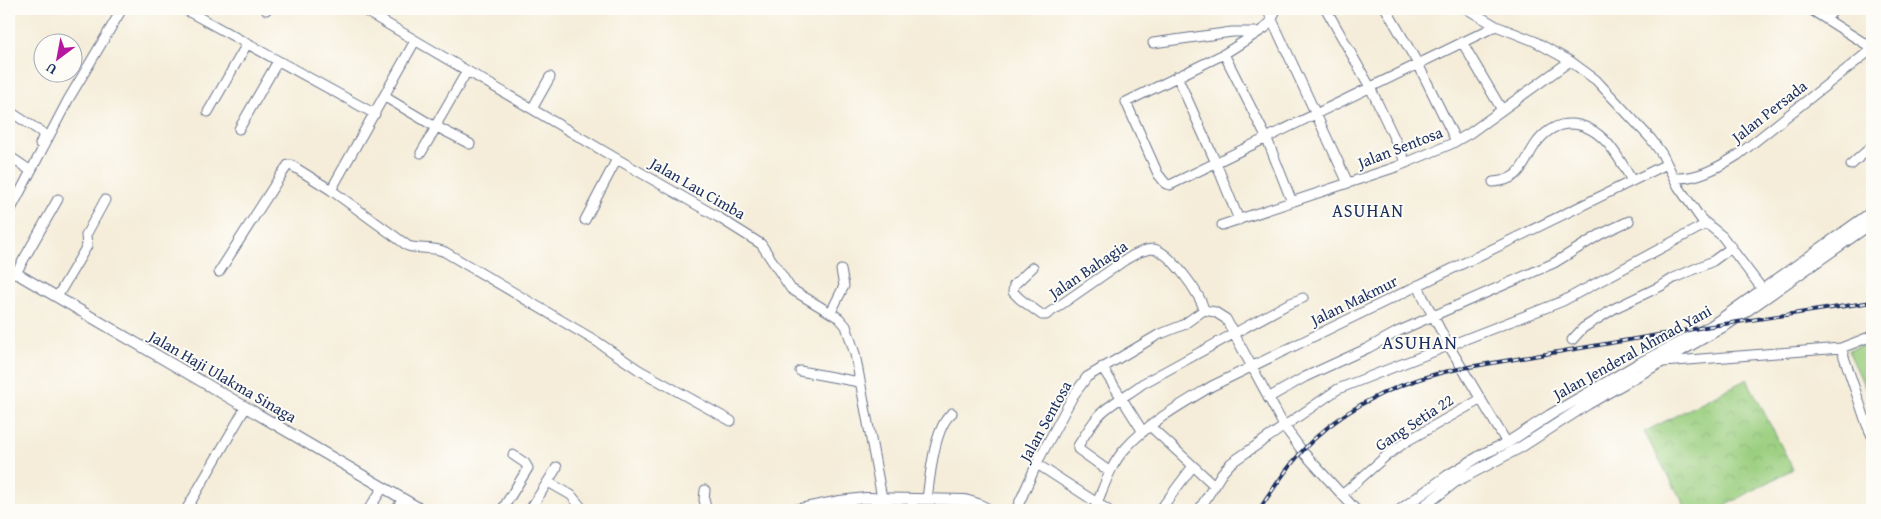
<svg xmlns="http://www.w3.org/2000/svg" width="1881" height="519" viewBox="0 0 1881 519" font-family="'Gentium Book Plus',serif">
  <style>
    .grass { fill: #9bcf80; stroke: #5b7f6f }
    .park { fill: url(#park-crowns); stroke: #5b7f6f }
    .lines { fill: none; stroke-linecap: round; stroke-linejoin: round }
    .minor-casing { stroke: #677289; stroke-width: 11 }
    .major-casing { stroke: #677289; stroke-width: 12 }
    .minor { stroke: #fff; stroke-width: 9 }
    .major { stroke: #fff; stroke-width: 10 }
    .rail-casing { stroke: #1b2f5e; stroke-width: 4 }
    .rail { stroke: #fdfcf7; stroke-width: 2; stroke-dasharray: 5.5; stroke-linecap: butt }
    .labels { text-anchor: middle; stroke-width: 4; stroke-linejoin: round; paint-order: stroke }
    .street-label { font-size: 16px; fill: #1b2f5e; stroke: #fdfcf7 }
    .neighbourhood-label { font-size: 18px; letter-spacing: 1px; fill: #1b2f5e; stroke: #fdfcf7 }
    .quarter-label { font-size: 19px; letter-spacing: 1px; fill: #1b2f5e; stroke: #fdfcf7 }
  </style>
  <defs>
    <pattern id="park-crowns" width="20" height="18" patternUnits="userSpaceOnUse" patternTransform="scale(1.25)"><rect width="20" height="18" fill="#9bcf80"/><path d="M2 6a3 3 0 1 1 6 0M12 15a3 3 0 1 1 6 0" fill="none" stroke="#85b271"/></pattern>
  </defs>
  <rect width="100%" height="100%" fill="#fdfcf7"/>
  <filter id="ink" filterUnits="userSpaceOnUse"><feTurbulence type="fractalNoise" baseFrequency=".02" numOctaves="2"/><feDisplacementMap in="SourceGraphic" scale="10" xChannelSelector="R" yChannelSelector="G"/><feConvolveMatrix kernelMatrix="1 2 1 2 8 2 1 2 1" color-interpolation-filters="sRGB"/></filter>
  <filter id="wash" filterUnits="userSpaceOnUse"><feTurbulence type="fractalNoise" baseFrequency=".0096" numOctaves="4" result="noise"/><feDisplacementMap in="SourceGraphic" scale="20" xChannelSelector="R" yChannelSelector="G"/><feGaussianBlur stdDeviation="1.12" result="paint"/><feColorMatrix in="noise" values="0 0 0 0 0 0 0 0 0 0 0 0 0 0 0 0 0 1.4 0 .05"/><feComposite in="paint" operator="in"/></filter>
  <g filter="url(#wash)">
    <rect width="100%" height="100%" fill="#f5edd9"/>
    <path class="grass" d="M 1872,342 L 1872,403 L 1848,350 Z"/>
    <path class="park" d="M 1747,379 L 1793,469 L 1717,510 L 1687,510 L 1644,432 Z"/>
  </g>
  <g filter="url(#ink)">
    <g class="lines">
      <defs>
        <path id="minor" d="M 184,9 L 375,114
          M 362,9 L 617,159 L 718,217 L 761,244 L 791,289 L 839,318 L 846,326 L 855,354 L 882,498
          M 1267,9 L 1348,183
          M 1276,9 L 1272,20 L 1265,28 L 1224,54 L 1126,102 L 1158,174 L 1166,184 L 1170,185 L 1496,26
          M 1326,9 L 1370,87 L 1406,163
          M 1386,9 L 1418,64 L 1456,141
          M 1467,9 L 1496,26 L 1534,41 L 1570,61 L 1596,80 L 1651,139 L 1662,154 L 1678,186 L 1701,219 L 1722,236 L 1763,290
          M 1810,9 L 1872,48
          M 266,10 L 267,9
          M 1826,19 L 1835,9
          M 1462,42 L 1502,110
          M 1153,43 L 1232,32 L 1258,32
          M 1224,54 L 1267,139 L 1292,202
          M 1177,76 L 1216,163 L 1239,220
          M 385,97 L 432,125 L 436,125 L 467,71
          M 532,109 L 550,77
          M 9,111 L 43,133 L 44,135 L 40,144
          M 208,112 L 247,44
          M 437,127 L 470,144
          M 239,129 L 278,61
          M 421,153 L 438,124
          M 9,156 L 28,169
          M 1851,165 L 1872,146
          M 1675,178 C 1698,179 1719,167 1738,155 L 1872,49
          M 1493,182 C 1524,180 1522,162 1538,141 C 1547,130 1557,124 1570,124 C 1601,124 1619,157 1632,181
          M 331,190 L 415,41
          M 9,213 L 68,100 L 122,9
          M 585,220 L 617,159
          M 1222,225 L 1396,167 L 1451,144 L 1470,133 L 1570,61
          M 1033,267 L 1014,285 L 1013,292 L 1020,299 L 1042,315 L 1046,315 L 1125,260 C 1133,255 1143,249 1153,249 C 1170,251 1201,295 1204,310
          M 219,272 L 281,175 L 288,165 L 291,165 L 331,190 L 408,246 C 421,250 433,246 445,252 L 596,341 L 639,370 L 731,421
          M 16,273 L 58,199
          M 1418,285 L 1423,297 L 1449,346 L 1507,443
          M 57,297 L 87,246 L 86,235 L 105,200
          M 831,312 L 844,286 L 841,270
          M 1572,340 L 1583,328 L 1615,308 L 1661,286 L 1674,278 L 1713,261 L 1732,247
          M 1841,348 L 1867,425 L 1872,436
          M 1663,362 L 1841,348 L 1872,336
          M 1102,367 L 1143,432
          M 800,371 L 859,382
          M 1268,398 L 1305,377 L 1368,348 L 1399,331 L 1554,263 L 1601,234 L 1629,221
          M 1151,427 L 1215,486
          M 1037,464 L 1108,510
          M 1110,472 L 1078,449 L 1078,446 C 1087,432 1096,415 1110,406 C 1120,398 1132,392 1142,384 L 1288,304 L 1303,298
          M 548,482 L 571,495 L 581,507
          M 705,490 L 704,500 L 707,510
          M 1343,494 L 1386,456 L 1407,441 L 1481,399
          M 927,499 C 930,477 934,427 952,413
          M 186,510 L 246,407
          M 368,510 L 383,488
          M 396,510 L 403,499
          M 502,510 L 528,468 L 525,463 L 513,455
          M 530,510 L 557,467
          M 883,510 L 888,499
          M 910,510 L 914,499
          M 1016,510 L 1039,459 L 1073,396 L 1087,377 L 1158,335 L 1183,325 L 1204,310 L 1215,312 L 1226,319 L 1284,426 L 1303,452 L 1356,510
          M 1094,510 C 1103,490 1110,465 1125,449 C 1149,422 1182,404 1212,386 L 1667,164
          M 1160,510 L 1193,466
          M 1199,510 L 1222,473 L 1231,463 L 1338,389 L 1563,301 L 1706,224"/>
        <path id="major" d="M 9,269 L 422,510
          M 795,510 L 840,501 L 866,498 L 965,500 L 978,504 L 990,510
          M 1400,510 L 1447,476 L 1485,453 L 1507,443 L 1550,415 L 1638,364 L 1711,326 L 1872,212
          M 1419,510 L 1455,482 L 1521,447 L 1588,404 L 1728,324 L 1872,223"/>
      </defs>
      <use href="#minor" class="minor-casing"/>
      <use href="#major" class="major-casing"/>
      <use href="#minor" class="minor"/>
      <use href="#major" class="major"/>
      <defs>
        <path id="rail" d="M 1259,510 C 1275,486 1292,460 1313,440 C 1353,402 1408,378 1463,368 L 1711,326 L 1872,302"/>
      </defs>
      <use href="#rail" class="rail-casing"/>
      <use href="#rail" class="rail"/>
    </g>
  </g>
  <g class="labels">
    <g class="street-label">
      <text transform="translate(1769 111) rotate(-38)" y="6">Jalan Persada</text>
      <text transform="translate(1400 147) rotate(-21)" y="6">Jalan Sentosa</text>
      <text transform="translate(698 188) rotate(30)" y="6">Jalan Lau Cimba</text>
      <text transform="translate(1088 269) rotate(-34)" y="6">Jalan Bahagia</text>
      <text transform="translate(1354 300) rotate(-26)" y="6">Jalan Makmur</text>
      <text transform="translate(1632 352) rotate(-29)" y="6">Jalan Jenderal Ahmad Yani</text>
      <text transform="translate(223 376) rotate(30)" y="6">Jalan Haji Ulakma Sinaga</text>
      <text transform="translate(1045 421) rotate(-61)" y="6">Jalan Sentosa</text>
      <text transform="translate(1414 422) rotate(-33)" y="6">Gang Setia 22</text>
    </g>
    <g class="neighbourhood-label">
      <text x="1368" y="217">ASUHAN</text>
    </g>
    <g class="quarter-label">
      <text x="1420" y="349">ASUHAN</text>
    </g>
  </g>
  <rect width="1881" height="519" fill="none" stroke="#fdfcf7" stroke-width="30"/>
  <g transform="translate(58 58) rotate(212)"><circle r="24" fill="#fdfcf7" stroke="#a3aaba"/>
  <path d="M0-4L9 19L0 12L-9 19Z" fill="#b5179e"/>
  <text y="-8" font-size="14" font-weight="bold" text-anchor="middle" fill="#1b2f5e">U</text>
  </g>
</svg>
